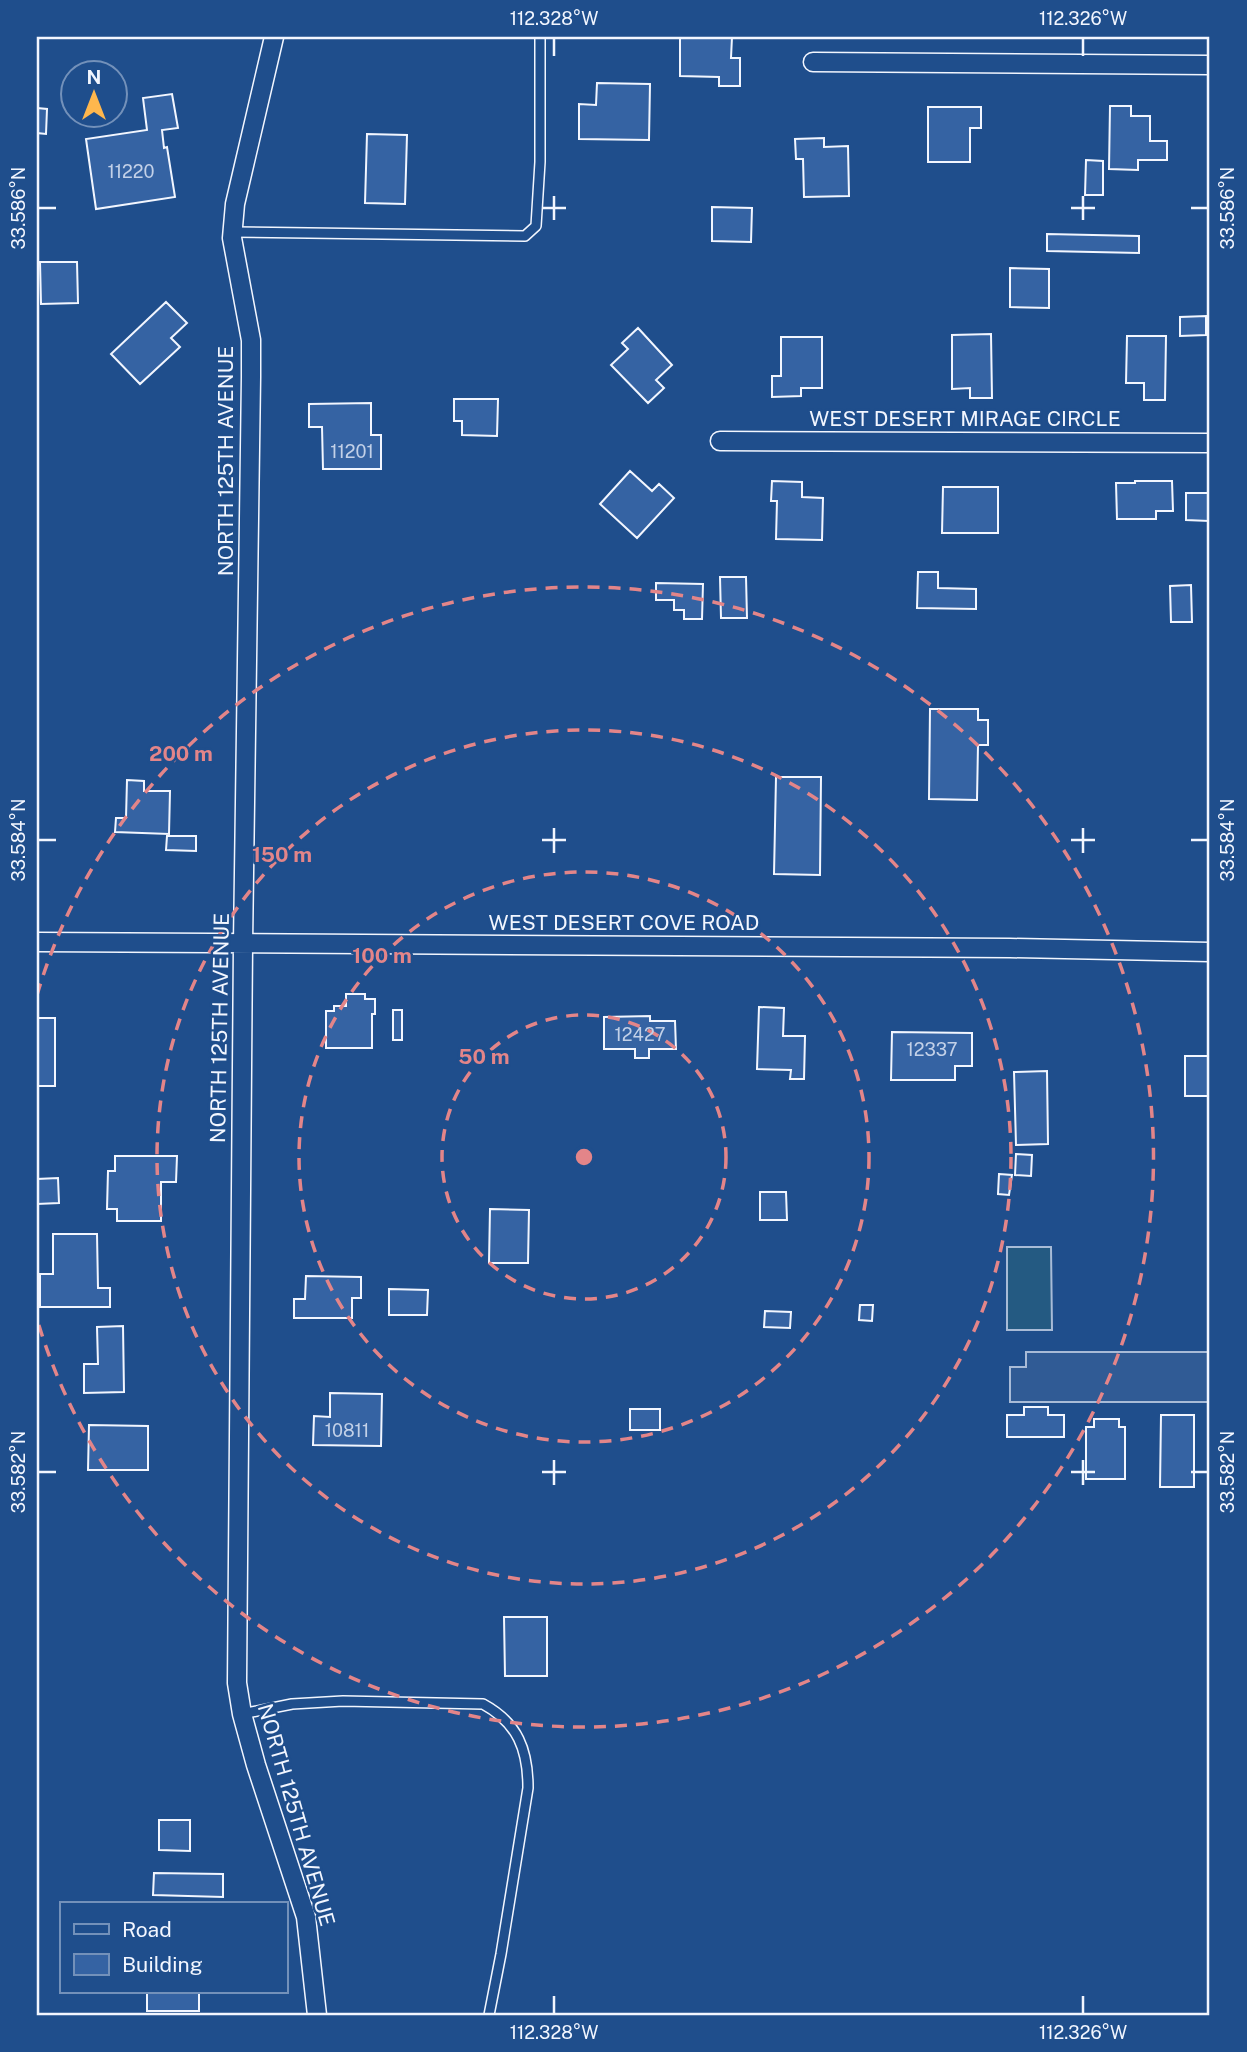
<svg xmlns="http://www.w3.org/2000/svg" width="1247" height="2052" viewBox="0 0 1247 2052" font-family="'Public Sans',sans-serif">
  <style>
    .green { fill: #245a82; stroke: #a8bbd7; stroke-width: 2 }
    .parking { fill: #305b95; stroke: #a8bbd7; stroke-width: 2 }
    .building { fill: #3563a3; stroke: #f2f6ff; stroke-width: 2 }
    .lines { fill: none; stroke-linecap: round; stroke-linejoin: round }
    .lane-casing { stroke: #f2f6ff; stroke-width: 12 }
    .street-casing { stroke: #f2f6ff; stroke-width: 21 }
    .lane { stroke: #1f4e8c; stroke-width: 9 }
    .street { stroke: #1f4e8c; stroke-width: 18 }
    .ticks { fill: none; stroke: #f2f6ff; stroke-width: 2.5 }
    .ring { fill: none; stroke: #e38589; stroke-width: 3.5; stroke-dasharray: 12 9 }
    .labels { text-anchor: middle; stroke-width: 5; stroke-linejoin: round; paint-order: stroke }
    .number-label { font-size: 18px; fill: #c3d1e8 }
    .street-label { font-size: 21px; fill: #f2f6ff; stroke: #1f4e8c }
    .centre { fill: #e38589; stroke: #1f4e8c; stroke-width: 3.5 }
    .ring-label { font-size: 21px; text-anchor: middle; font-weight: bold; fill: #e38589; stroke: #1f4e8c; stroke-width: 5; stroke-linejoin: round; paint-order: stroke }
    .neatline { fill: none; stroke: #f2f6ff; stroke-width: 2.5 }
    .ticks-label { font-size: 18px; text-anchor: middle; fill: #f2f6ff }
  </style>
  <rect width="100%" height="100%" fill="#1f4e8c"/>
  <path class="green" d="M 1007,1247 L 1051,1247 L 1052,1330 L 1007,1330 Z"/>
  <path class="parking" d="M 1026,1352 L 1210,1352 L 1210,1402 L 1010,1402 L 1010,1367 L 1026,1367 Z"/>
  <path class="building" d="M 680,37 L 732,37 L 731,58 L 740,58 L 740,86 L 719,86 L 719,77 L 680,76 Z
    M 597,83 L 650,84 L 649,140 L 579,139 L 579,104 L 596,105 Z
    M 172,94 L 178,128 L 162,130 L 164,148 L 167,147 L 175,197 L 96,209 L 86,139 L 147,130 L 143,98 Z
    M 1110,106 L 1131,106 L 1131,116 L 1150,116 L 1150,141 L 1167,141 L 1167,160 L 1138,160 L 1138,170 L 1109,169 Z
    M 928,107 L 981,107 L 981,128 L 970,128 L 970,162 L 928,162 Z
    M 37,108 L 47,109 L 46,134 L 37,133 Z
    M 367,134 L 407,135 L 405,204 L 365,203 Z
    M 824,138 L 824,147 L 848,146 L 849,196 L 804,197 L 803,159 L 796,159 L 795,139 Z
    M 1086,160 L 1103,161 L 1103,195 L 1085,195 Z
    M 712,207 L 752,208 L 751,242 L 712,241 Z
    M 1047,234 L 1139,236 L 1139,253 L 1047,251 Z
    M 40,262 L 77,262 L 78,303 L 41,304 Z
    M 1010,268 L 1049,269 L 1049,308 L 1010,307 Z
    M 166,302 L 187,323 L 171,338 L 180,347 L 140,384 L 111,354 Z
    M 1206,316 L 1206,335 L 1180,336 L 1180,317 Z
    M 638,328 L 672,365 L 656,380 L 664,388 L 648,403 L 611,365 L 628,349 L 622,343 Z
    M 991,334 L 992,398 L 970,398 L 970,388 L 952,389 L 952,335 Z
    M 1127,336 L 1166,336 L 1165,400 L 1144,400 L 1144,383 L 1126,383 Z
    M 781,337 L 822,337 L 822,388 L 801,388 L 801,396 L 772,397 L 772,376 L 781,376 Z
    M 454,399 L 498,399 L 497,436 L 462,435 L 462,421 L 454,421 Z
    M 371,403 L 371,435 L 381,435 L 381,469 L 323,469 L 322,427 L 309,427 L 309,404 Z
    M 630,471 L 652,491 L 659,484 L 674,498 L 637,538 L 600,504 Z
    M 772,481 L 802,482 L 802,497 L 823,498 L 822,540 L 776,539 L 777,501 L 771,501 Z
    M 1135,481 L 1172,481 L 1173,511 L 1156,511 L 1156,519 L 1117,519 L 1116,483 L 1135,483 Z
    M 943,487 L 998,487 L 998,533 L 942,533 Z
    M 1186,493 L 1209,493 L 1209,521 L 1186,520 Z
    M 918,572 L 938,572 L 938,588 L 976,589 L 976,609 L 917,608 Z
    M 720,577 L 746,577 L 747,618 L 721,618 Z
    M 656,583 L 703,584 L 702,619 L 684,619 L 684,610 L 674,610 L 674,600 L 656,600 Z
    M 1191,585 L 1192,622 L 1171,622 L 1170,586 Z
    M 930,709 L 978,709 L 978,720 L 988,720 L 988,745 L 978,745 L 977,800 L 929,799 Z
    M 776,777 L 821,777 L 820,875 L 774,874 Z
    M 127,780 L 144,781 L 144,791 L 170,791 L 169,834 L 115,832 L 116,818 L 126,818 Z
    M 167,836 L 196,836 L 196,851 L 166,850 Z
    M 346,994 L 365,994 L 365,999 L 375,999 L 375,1014 L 372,1014 L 372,1048 L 326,1048 L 326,1011 L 334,1011 L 334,1006 L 346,1006 Z
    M 759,1007 L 784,1008 L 783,1036 L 805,1036 L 804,1079 L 790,1079 L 791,1070 L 757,1069 Z
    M 393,1010 L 402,1010 L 402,1040 L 393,1040 Z
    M 37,1013 L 37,1018 L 55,1018 L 55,1086 L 37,1086 Z
    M 650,1016 L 650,1021 L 675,1021 L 676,1049 L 649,1049 L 649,1058 L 635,1058 L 635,1049 L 604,1049 L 604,1017 Z
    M 892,1032 L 972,1033 L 972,1066 L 955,1066 L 955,1080 L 891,1080 Z
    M 1185,1056 L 1210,1056 L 1210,1096 L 1185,1096 Z
    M 1047,1071 L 1048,1144 L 1016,1145 L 1014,1072 Z
    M 1016,1154 L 1032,1155 L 1031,1176 L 1015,1175 Z
    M 115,1156 L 177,1156 L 176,1182 L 161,1182 L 161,1221 L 117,1221 L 117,1209 L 107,1209 L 108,1171 L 115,1171 Z
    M 999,1174 L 1012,1175 L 1009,1195 L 998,1194 Z
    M 58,1178 L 59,1203 L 37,1204 L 37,1179 Z
    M 760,1192 L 786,1192 L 787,1220 L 760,1220 Z
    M 490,1209 L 529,1210 L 528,1263 L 489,1263 Z
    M 53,1234 L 97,1234 L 98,1288 L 110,1288 L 110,1307 L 40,1307 L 40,1274 L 53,1274 Z
    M 306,1276 L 361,1277 L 361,1298 L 352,1298 L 352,1318 L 294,1318 L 294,1299 L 305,1299 Z
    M 389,1289 L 428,1290 L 427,1315 L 389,1315 Z
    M 860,1305 L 873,1305 L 872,1321 L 859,1320 Z
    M 765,1311 L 791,1312 L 790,1328 L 764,1327 Z
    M 123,1326 L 124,1392 L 84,1393 L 84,1364 L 98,1364 L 97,1327 Z
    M 330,1393 L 382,1394 L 381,1446 L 313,1445 L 314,1416 L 330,1417 Z
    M 1024,1407 L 1048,1407 L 1048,1415 L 1064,1415 L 1064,1437 L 1007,1437 L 1007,1415 L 1024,1415 Z
    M 630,1409 L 660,1409 L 660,1430 L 630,1430 Z
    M 1161,1415 L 1194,1415 L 1194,1487 L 1160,1487 Z
    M 1094,1419 L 1119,1419 L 1119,1427 L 1125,1427 L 1125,1479 L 1086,1479 L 1086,1427 L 1094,1427 Z
    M 89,1425 L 148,1426 L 148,1470 L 88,1470 Z
    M 504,1617 L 547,1617 L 547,1676 L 505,1676 Z
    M 159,1820 L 190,1820 L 190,1851 L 159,1850 Z
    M 154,1873 L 223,1874 L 223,1897 L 153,1895 Z
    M 147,1991 L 199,1991 L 199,2011 L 147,2011 Z"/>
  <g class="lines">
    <defs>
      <path id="lane" d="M 233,232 L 525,236 L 536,226 L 540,162 L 540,37
        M 242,1714 L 292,1704 L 343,1701 L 483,1704 C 518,1723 528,1750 528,1788 L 501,1954 L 489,2015"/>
      <path id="street" d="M 274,37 L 235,204 L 232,238 L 251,340 L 251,377 L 243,944 L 237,1683 L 242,1714 L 256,1765 L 306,1917 L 317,2015
        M 813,62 L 1210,65
        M 720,441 L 1210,443
        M 37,942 L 1010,948 L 1210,952"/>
    </defs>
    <use href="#lane" class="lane-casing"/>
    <use href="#street" class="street-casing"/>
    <use href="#lane" class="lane"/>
    <use href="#street" class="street"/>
  </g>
  <path class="ticks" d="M 554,38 L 554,56M 1083,38 L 1083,56M 554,196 L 554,220M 1083,196 L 1083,220M 38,208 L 56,208M 542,208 L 566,208M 1071,208 L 1095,208M 1191,208 L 1208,208M 554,828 L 554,853M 1083,828 L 1083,853M 38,840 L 56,840M 542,840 L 566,840M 1071,840 L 1095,840M 1191,840 L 1208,840M 554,1460 L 554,1485M 1083,1460 L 1083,1485M 38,1472 L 56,1472M 542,1472 L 566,1472M 1071,1472 L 1095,1472M 1191,1472 L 1208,1472M 554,1996 L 554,2014M 1083,1996 L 1083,2014"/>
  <g class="ring">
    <circle cx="584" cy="1157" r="142"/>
    <circle cx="584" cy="1157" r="285"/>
    <circle cx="584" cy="1157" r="427"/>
    <path d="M37 995A570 570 0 1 1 37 1319"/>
  </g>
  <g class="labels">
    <g class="number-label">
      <text x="131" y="178">11220</text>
      <text x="352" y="458">11201</text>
      <text x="640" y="1041">12427</text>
      <text x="932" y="1056">12337</text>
      <text x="347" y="1437">10811</text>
    </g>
    <g class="street-label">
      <text x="965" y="426">WEST DESERT MIRAGE CIRCLE</text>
      <text transform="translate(226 461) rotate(-90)" y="7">NORTH 125TH AVENUE</text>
      <text x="624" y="930">WEST DESERT COVE ROAD</text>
      <text transform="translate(220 1028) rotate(-89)" y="7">NORTH 125TH AVENUE</text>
      <text transform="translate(296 1815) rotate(74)" y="7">NORTH 125TH AVENUE</text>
    </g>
  </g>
  <circle cx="584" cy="1157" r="10" class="centre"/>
  <g class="ring-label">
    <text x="181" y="761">200 m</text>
    <text x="282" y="862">150 m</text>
    <text x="382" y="963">100 m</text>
    <text x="484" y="1064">50 m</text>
  </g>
  <rect width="1247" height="2052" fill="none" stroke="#1f4e8c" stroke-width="77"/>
  <rect x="60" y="1902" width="228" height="91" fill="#1f4e8c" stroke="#7391ba" stroke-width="2"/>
  <rect x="74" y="1924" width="35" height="10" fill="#1f4e8c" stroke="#7391ba" stroke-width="2"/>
  <text x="122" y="1937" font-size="21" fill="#f2f6ff">Road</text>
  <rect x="74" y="1954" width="35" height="21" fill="#3563a3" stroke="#7391ba" stroke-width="2"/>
  <text x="122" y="1972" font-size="21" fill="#f2f6ff">Building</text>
  <g transform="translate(94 94)"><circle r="33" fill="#1f4e8c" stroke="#7391ba" stroke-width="2"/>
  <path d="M0-5L12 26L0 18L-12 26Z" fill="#ffb74d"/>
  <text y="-10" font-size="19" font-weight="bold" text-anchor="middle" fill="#f2f6ff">N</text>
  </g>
  <rect x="38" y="38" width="1170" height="1976" class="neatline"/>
  <g class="ticks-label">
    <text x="554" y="25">112.328°W</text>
    <text x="1083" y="25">112.326°W</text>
    <text transform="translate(19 208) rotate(-90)" y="6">33.586°N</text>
    <text transform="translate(1228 208) rotate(-90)" y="6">33.586°N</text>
    <text transform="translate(19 840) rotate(-90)" y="6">33.584°N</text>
    <text transform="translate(1228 840) rotate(-90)" y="6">33.584°N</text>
    <text transform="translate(19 1472) rotate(-90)" y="6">33.582°N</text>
    <text transform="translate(1228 1472) rotate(-90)" y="6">33.582°N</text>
    <text x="554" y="2039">112.328°W</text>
    <text x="1083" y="2039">112.326°W</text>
  </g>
</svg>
